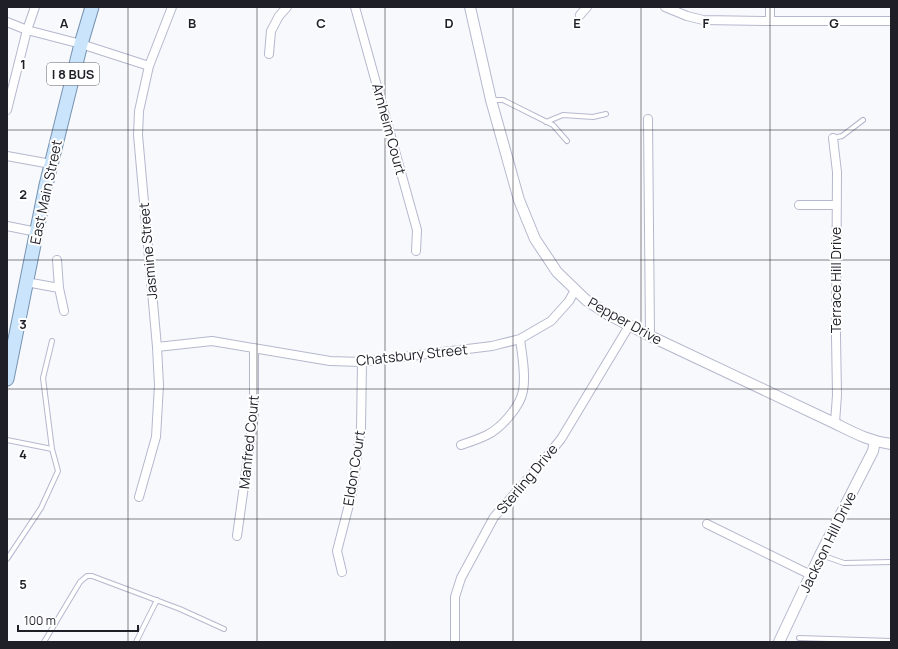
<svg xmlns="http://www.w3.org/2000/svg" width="898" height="649" viewBox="0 0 898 649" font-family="Manrope,sans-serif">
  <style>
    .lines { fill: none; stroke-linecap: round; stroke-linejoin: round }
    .service-casing { stroke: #b5b8cd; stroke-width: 6 }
    .minor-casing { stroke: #b5b8cd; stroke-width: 10 }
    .tertiary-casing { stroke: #b5b8cd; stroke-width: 12 }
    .primary-casing { stroke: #7793b0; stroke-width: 15 }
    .service { stroke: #fff; stroke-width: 4 }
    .minor { stroke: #fff; stroke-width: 8 }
    .tertiary { stroke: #fff; stroke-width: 10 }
    .primary { stroke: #cae4fc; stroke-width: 13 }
    .grid { fill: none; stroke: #1e1f27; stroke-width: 1; stroke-opacity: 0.55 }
    .labels { text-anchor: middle; stroke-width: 4; stroke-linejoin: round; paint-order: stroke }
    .shield { fill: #fff; stroke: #626268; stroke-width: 1 }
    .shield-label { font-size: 13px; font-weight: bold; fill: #1e1f27 }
    .street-label { font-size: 14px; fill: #1e1f27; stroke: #fff }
    .grid-label { font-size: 13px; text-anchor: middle; font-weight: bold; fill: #1e1f27; stroke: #fff; stroke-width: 4; stroke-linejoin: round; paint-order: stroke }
  </style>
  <rect width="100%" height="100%" fill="#f8f9fd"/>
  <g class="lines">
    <defs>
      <path id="service" d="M 491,100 L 503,100 L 553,125 L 567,141
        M 546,122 L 563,115 L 593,117 L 606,114
        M 833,138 L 842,136 L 863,120
        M 52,341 L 43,378 L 52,449
        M 7,440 L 52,449 L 58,471 L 41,508 L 7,559
        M 821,555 L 844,563 L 891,562
        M 799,638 L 891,641
        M 44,642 L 80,582 L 87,576 L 92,576 L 180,609 L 224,629
        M 136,642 L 157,600"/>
      <path id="minor" d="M 355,7 L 417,230 L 416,251
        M 665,7 L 687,16 L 703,20 L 770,21 L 891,21
        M 770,7 L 770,21
        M 580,15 L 587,7
        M 7,22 L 27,30 L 81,44 L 149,66
        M 269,54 L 271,31 L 279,16 L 287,7
        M 7,110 L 27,30 L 35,7
        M 648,119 L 650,336
        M 833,138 L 837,172 L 836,337 L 837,395 L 835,423
        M 7,156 L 51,164
        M 799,205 L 837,205
        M 7,226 L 37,232
        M 57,260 L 59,288 L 64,311
        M 26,282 L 59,288
        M 157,347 L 212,341 L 330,361 L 362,362 L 492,346 L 520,339 L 551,321 L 569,301 L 575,290
        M 461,445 C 470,442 479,439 487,435 C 501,428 520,407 523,391 C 526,374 522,355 520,339
        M 139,497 L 156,437 L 159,385 L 157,347 L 138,135 L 139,111 L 149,66 L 172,7
        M 707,524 L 811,575
        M 237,536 L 254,414 L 254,348
        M 342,572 L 337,551 L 352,493 L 361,428 L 362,362
        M 455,642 L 455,597 L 461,578 L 494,517 L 533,473 L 561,439 L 629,326"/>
      <path id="tertiary" d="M 470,7 L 491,100 L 519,200 L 535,239 L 557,272 L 586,300 L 609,315 L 650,336 L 830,421 C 851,431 867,441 891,444
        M 779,642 L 820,555 L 873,451 L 875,441"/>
      <path id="primary" d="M 7,379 L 46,185 L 81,44 L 92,7"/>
    </defs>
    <use href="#service" class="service-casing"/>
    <use href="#minor" class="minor-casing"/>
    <use href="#tertiary" class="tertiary-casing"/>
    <use href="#primary" class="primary-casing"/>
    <use href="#service" class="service"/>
    <use href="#minor" class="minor"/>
    <use href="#tertiary" class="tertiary"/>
    <use href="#primary" class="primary"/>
  </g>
  <path class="grid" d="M 128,7 L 128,642M 257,7 L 257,642M 385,7 L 385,642M 513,7 L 513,642M 641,7 L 641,642M 770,7 L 770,642M 7,130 L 891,130M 7,260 L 891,260M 7,389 L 891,389M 7,519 L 891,519"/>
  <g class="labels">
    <rect class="shield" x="47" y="63" width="52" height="22" rx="3"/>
    <g class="shield-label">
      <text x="73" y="79">I 8 BUS</text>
    </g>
    <g class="street-label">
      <text transform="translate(389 129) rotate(75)" y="5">Arnheim Court</text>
      <text transform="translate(46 192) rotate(-78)" y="5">East Main Street</text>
      <text transform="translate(148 251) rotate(-95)" y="5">Jasmine Street</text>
      <text transform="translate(836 280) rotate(-90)" y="5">Terrace Hill Drive</text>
      <text transform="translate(625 321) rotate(29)" y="5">Pepper Drive</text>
      <text transform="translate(412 355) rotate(-6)" y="5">Chatsbury Street</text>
      <text transform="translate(249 442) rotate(-84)" y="5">Manfred Court</text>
      <text transform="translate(354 468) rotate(-81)" y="5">Eldon Court</text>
      <text transform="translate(527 479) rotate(-50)" y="5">Sterling Drive</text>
      <text transform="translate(828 542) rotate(-64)" y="5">Jackson Hill Drive</text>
    </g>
  </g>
  <g class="grid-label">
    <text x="64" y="28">A</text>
    <text x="192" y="28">B</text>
    <text x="321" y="28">C</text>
    <text x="449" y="28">D</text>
    <text x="577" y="28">E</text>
    <text x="706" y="28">F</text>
    <text x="834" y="28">G</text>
    <text x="23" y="69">1</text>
    <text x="23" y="199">2</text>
    <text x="23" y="329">3</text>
    <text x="23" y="459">4</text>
    <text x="23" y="589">5</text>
  </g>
  <rect width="898" height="649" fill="none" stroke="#1e1f27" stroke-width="16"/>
  <path d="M18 625v6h120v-6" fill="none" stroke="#1e1f27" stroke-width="2"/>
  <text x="24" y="625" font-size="12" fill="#1e1f27" stroke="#ffffff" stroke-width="3" paint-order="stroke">100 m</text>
</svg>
